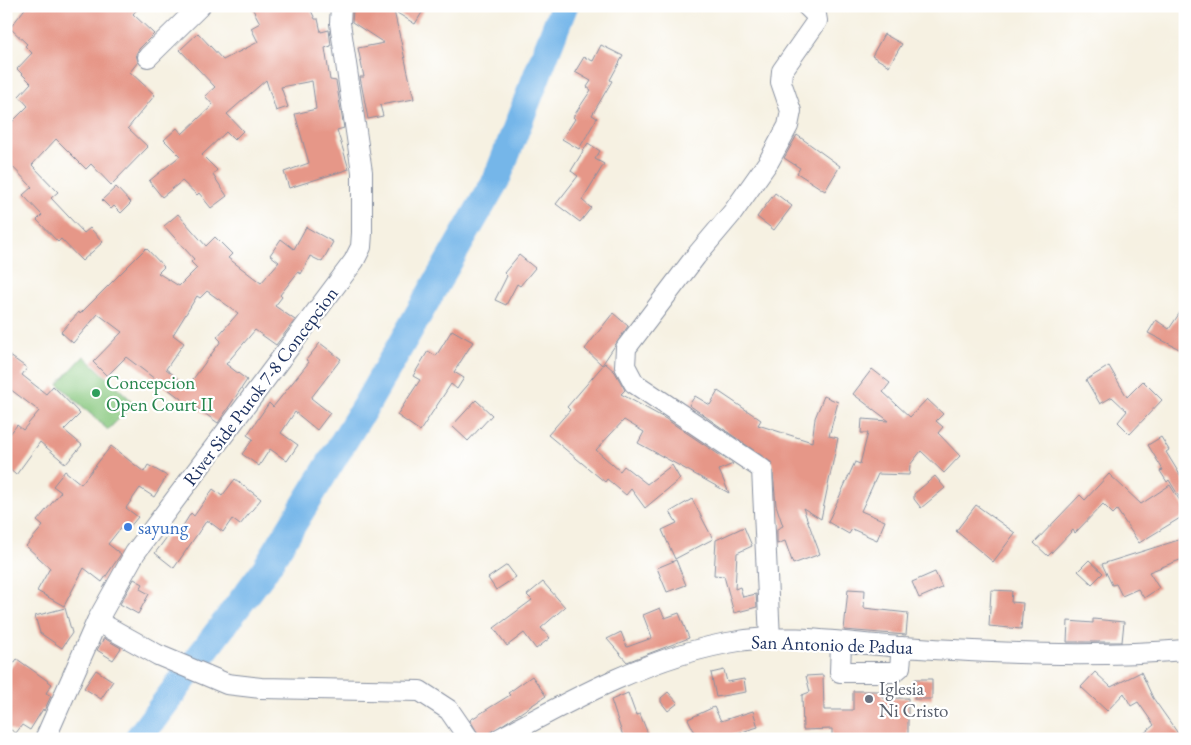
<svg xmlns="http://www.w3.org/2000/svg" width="1191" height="745" viewBox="0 0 1191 745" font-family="'EB Garamond',serif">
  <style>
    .garden { fill: #88c87f; stroke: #527c6e }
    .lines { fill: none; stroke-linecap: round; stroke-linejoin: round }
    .river { stroke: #74b6e9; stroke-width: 28 }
    .building { fill: #e69788; fill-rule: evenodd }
    .minor-casing { stroke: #8890a0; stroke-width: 22 }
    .minor { stroke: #fff; stroke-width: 20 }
    .leisure-dot { fill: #2e9e5b; stroke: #fff; stroke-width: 2 }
    .shop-dot { fill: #3f7fe0; stroke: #fff; stroke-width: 2 }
    .worship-dot { fill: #6b7280; stroke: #fff; stroke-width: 2 }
    .labels { text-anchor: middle; stroke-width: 4.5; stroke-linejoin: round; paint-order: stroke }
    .leisure-label { font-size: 19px; fill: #27864d; stroke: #fff; text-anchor: start }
    .street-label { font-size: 19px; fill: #1b2f5e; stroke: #fff }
    .shop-label { font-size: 19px; fill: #366cbe; stroke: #fff; text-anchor: start }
    .worship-label { font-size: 19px; fill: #5b616d; stroke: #fff; text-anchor: start }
  </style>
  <rect width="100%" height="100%" fill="#fff"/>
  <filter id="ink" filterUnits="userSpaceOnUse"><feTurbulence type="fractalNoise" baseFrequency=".02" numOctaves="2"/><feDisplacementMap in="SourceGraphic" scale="10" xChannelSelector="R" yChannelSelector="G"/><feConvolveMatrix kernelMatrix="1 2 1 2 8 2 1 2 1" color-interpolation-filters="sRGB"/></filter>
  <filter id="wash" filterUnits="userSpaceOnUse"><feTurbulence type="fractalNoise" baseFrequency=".0096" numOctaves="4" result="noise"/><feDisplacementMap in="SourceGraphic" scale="20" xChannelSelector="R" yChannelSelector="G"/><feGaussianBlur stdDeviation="1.12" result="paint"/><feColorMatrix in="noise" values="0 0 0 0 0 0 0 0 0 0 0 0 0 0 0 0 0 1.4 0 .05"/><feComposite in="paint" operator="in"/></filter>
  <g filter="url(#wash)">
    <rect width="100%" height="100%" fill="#f6f1e2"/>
    <path class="garden" d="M 84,356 L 134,403 L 108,430 L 58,384 Z"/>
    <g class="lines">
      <path class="river" d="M 138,739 L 264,571 L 366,405 L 497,178 L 564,6"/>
    </g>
    <g id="blocks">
      <path class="building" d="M 27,6 L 140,6 L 133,14 L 154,34 L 139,49 L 136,54 L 138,62 L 130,72 L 155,95 L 128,128 L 148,147 L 111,185 L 91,164 L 86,169 L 56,139 L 32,165 L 58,192 L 51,198 L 84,233 L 90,228 L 103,242 L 82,261 L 61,239 L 58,242 L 37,220 L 42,215 L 23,195 L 32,187 L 6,160 L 6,128 L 28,106 L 19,96 L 31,83 L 17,69 L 32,53 L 25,46 L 27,44 L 10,28 Z
        M 251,6 L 309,6 L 315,19 L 318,19 L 321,32 L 329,30 L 331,46 L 325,48 L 330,80 L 336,81 L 344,128 L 337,130 L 349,169 L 289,188 L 284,172 L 309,163 L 295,114 L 316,109 L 312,81 L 281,87 L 288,107 L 276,111 L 266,80 L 227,114 L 243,131 L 234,140 L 226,132 L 202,155 L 217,170 L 213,175 L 227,196 L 211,208 L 199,193 L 197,195 L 182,181 L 162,197 L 149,181 L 180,156 L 164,140 L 177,128 L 182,134 L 213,105 L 205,96 L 215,87 L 180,50 L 198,33 L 223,60 L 258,42 L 251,28 L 260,23 Z
        M 356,6 L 380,6 L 387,11 L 389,8 L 386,6 L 426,6 L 415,24 L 394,11 L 414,99 L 380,105 L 383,116 L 368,119 L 360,77 L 364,77 L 358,48 L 384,43 L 352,22 L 353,11 Z
        M 884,34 L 902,44 L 889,66 L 872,56 Z
        M 601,45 L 623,56 L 610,80 L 612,81 L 592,115 L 597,118 L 579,149 L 562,139 L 575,119 L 573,117 L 591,90 L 587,87 L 591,81 L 575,72 L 584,57 L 593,61 Z
        M 797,135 L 840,166 L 825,191 L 797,173 L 800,168 L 784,158 Z
        M 588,143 L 600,151 L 595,159 L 604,164 L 582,200 L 591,208 L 580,222 L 556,204 L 578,176 L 571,171 Z
        M 116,187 L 131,203 L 121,213 L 114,206 L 111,209 L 102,200 Z
        M 775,193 L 792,206 L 774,230 L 757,217 Z
        M 178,214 L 206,246 L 215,237 L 232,254 L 228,258 L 261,283 L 279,262 L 270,255 L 281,239 L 294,249 L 306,227 L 333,242 L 322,262 L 310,256 L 301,274 L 298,272 L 280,295 L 282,297 L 275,306 L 295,320 L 276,345 L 255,330 L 226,364 L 247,380 L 218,423 L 190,403 L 189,405 L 126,357 L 107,376 L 93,362 L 122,332 L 98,314 L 73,343 L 61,332 L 79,312 L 80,314 L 146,248 L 164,267 L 158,273 L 179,286 L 197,268 L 191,262 L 194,259 L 164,226 ZM 207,291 L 238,313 L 217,337 L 221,341 L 188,386 L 166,369 L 184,343 L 173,335 L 197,296 L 200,298 Z
        M 519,255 L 535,268 L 520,286 L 517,284 L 506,305 L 495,300 L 507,276 L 504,273 Z
        M 1185,305 L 1185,352 L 1148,333 L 1156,320 L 1169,329 Z
        M 613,313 L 628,326 L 602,365 L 585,349 Z
        M 452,330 L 473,342 L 454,372 L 464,378 L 457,389 L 451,384 L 420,431 L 397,415 L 420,380 L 413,376 L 428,351 L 436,356 Z
        M 320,343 L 341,359 L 311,398 L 330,413 L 317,430 L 295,412 L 281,433 L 298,445 L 287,461 L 270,449 L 259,466 L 242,454 L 253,439 L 247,435 L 269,403 L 273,407 L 309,362 L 306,360 Z
        M 6,353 L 27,368 L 22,375 L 46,394 L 53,386 L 80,414 L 64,430 L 82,445 L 66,464 L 40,442 L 16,475 L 6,466 L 6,439 L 17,425 L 23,430 L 39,411 L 6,386 Z
        M 605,363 L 615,372 L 625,390 L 621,394 L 666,419 L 733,464 L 719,470 L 729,493 L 638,443 L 644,432 L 624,420 L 596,450 L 620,471 L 624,466 L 647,484 L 672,465 L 680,479 L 645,508 L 631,489 L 626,495 L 607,479 L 605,482 L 548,435 L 570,410 L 567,407 Z
        M 1109,366 L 1127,397 L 1143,381 L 1162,400 L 1130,434 L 1118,422 L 1127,411 L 1112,397 L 1100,404 L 1086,380 Z
        M 872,369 L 890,383 L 883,392 L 910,417 L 927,399 L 943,414 L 936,421 L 943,427 L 938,433 L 960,456 L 944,473 L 921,451 L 910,465 L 909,475 L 878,474 L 861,511 L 885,521 L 877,540 L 852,529 L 849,534 L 828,522 L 855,462 L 860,464 L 868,433 L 861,433 L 862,419 L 889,421 L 853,394 Z
        M 718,391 L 761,420 L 758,425 L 812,442 L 815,418 L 824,396 L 838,402 L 829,436 L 838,438 L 821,519 L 803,508 L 820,554 L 793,564 L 785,541 L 777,544 L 777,529 L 783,526 L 776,505 L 772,463 L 689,405 L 695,396 L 710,405 Z
        M 476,400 L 492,415 L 468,441 L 452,426 Z
        M 1161,437 L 1169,450 L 1166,452 L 1185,483 L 1185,495 L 1180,498 L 1169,480 L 1167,482 L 1160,471 L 1163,470 L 1148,445 Z
        M 111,446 L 144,472 L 148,465 L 167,476 L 154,497 L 140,488 L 126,508 L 138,517 L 128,529 L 123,525 L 108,544 L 121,554 L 102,582 L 84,568 L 64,606 L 37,591 L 50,568 L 26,546 L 43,526 L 37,521 L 61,492 L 53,486 L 65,471 L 81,484 Z
        M 1109,474 L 1141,504 L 1170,485 L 1185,509 L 1185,515 L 1139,543 L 1117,510 L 1113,514 L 1103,504 L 1075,533 L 1073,530 L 1048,556 L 1034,543 L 1080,495 L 1085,500 Z
        M 935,476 L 945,488 L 921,508 L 914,499 L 914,494 Z
        M 235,479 L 261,499 L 240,525 L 232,519 L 223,532 L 207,520 L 174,568 L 155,553 L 170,533 L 176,537 L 191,513 L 194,516 L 213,489 L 222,496 Z
        M 692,499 L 713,539 L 675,559 L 662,530 L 677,523 L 670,512 Z
        M 976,505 L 1015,533 L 993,562 L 956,531 Z
        M 744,527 L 752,546 L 737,553 L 735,589 L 740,587 L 743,597 L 756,594 L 757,607 L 734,613 L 724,576 L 714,575 L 716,540 Z
        M 1185,538 L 1185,558 L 1149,572 L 1159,588 L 1144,598 L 1138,589 L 1122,596 L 1116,584 L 1112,585 L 1102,564 Z
        M 676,560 L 686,585 L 667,592 L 657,568 Z
        M 1089,560 L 1103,573 L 1092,584 L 1078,571 Z
        M 507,565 L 516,577 L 496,590 L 488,578 Z
        M 935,572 L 942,588 L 919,598 L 912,582 Z
        M 134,579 L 143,584 L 140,589 L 149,594 L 138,614 L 120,604 Z
        M 543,582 L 565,607 L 541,628 L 550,638 L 536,649 L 524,633 L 507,646 L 494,628 L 532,600 L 527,595 Z
        M 848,589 L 865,590 L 864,608 L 908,613 L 906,635 L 844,630 Z
        M 991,590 L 1012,591 L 1011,602 L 1023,603 L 1021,629 L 989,626 Z
        M 65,608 L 72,633 L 62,648 L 40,633 L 35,616 Z
        M 660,608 L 665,618 L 679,613 L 689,638 L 627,662 L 607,639 L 621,632 L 627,647 L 652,638 L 643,615 Z
        M 1093,619 L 1124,622 L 1122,642 L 1067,642 L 1068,621 L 1093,623 Z
        M 104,638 L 121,648 L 113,660 L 97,650 Z
        M 17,659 L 52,684 L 46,693 L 51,696 L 44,711 L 43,709 L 30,730 L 22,725 L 16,733 L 6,727 L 6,674 Z
        M 96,670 L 113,681 L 101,699 L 84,688 Z
        M 724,670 L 727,682 L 744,679 L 746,692 L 716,697 L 711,673 Z
        M 1095,672 L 1111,687 L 1141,672 L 1153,698 L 1182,739 L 1137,739 L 1154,725 L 1138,702 L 1131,706 L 1124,693 L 1107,711 L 1081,687 Z
        M 823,675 L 824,710 L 853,710 L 853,691 L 882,691 L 882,698 L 908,698 L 908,739 L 832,739 L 832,729 L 803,730 L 802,695 L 810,692 L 806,676 Z
        M 532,676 L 546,696 L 481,739 L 470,720 L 510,695 L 508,693 Z
        M 915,679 L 932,679 L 932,699 L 914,699 Z
        M 668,692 L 678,703 L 668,711 L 661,702 L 661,698 Z
        M 628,693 L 636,715 L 640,714 L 650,739 L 624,739 L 611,700 Z
        M 714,707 L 721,721 L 753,711 L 758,727 L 728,736 L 729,739 L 698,739 L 688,719 Z"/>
    </g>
  </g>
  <g filter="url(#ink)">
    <use href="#blocks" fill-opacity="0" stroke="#8890a0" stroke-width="1"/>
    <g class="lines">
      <defs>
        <path id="minor" d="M 148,57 L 200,6
          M 97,621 L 158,655 L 227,684 L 261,688 L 420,691 L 449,710 L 469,739
          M 770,639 L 762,469 L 634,383 L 625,366 L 626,348 L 696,256 L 733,212 L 769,161 L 788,126 L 791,111 L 781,82 L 782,71 L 817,21 L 816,15 L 807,6
          M 841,643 L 840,672 L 894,672 L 900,667 L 902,647
          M 45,739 L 97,621 L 135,553 L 354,261 L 361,247 L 362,233 L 362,172 L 340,23 L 341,6
          M 499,739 C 574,698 654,654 739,641 C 787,633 853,644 902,647 C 996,653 1090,658 1185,650"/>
      </defs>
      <use href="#minor" class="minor-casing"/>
      <use href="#minor" class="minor"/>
    </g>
  </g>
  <circle class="leisure-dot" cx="96" cy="393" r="5"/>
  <circle class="shop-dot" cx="128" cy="527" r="5"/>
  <circle class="worship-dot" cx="869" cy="699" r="5"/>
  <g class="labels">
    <g class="leisure-label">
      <text x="106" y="389">Concepcion<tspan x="106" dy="22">Open Court II</tspan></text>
    </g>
    <g class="street-label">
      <text transform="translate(260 386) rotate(-53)" y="7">River Side Purok 7-8 Concepcion</text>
      <text transform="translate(832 644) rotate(2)" y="7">San Antonio de Padua</text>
    </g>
    <g class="shop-label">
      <text x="138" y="534">sayung</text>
    </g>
    <g class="worship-label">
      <text x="879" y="695">Iglesia<tspan x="879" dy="22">Ni Cristo</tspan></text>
    </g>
  </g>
  <rect width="1191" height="745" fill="none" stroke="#fff" stroke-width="25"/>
</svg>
